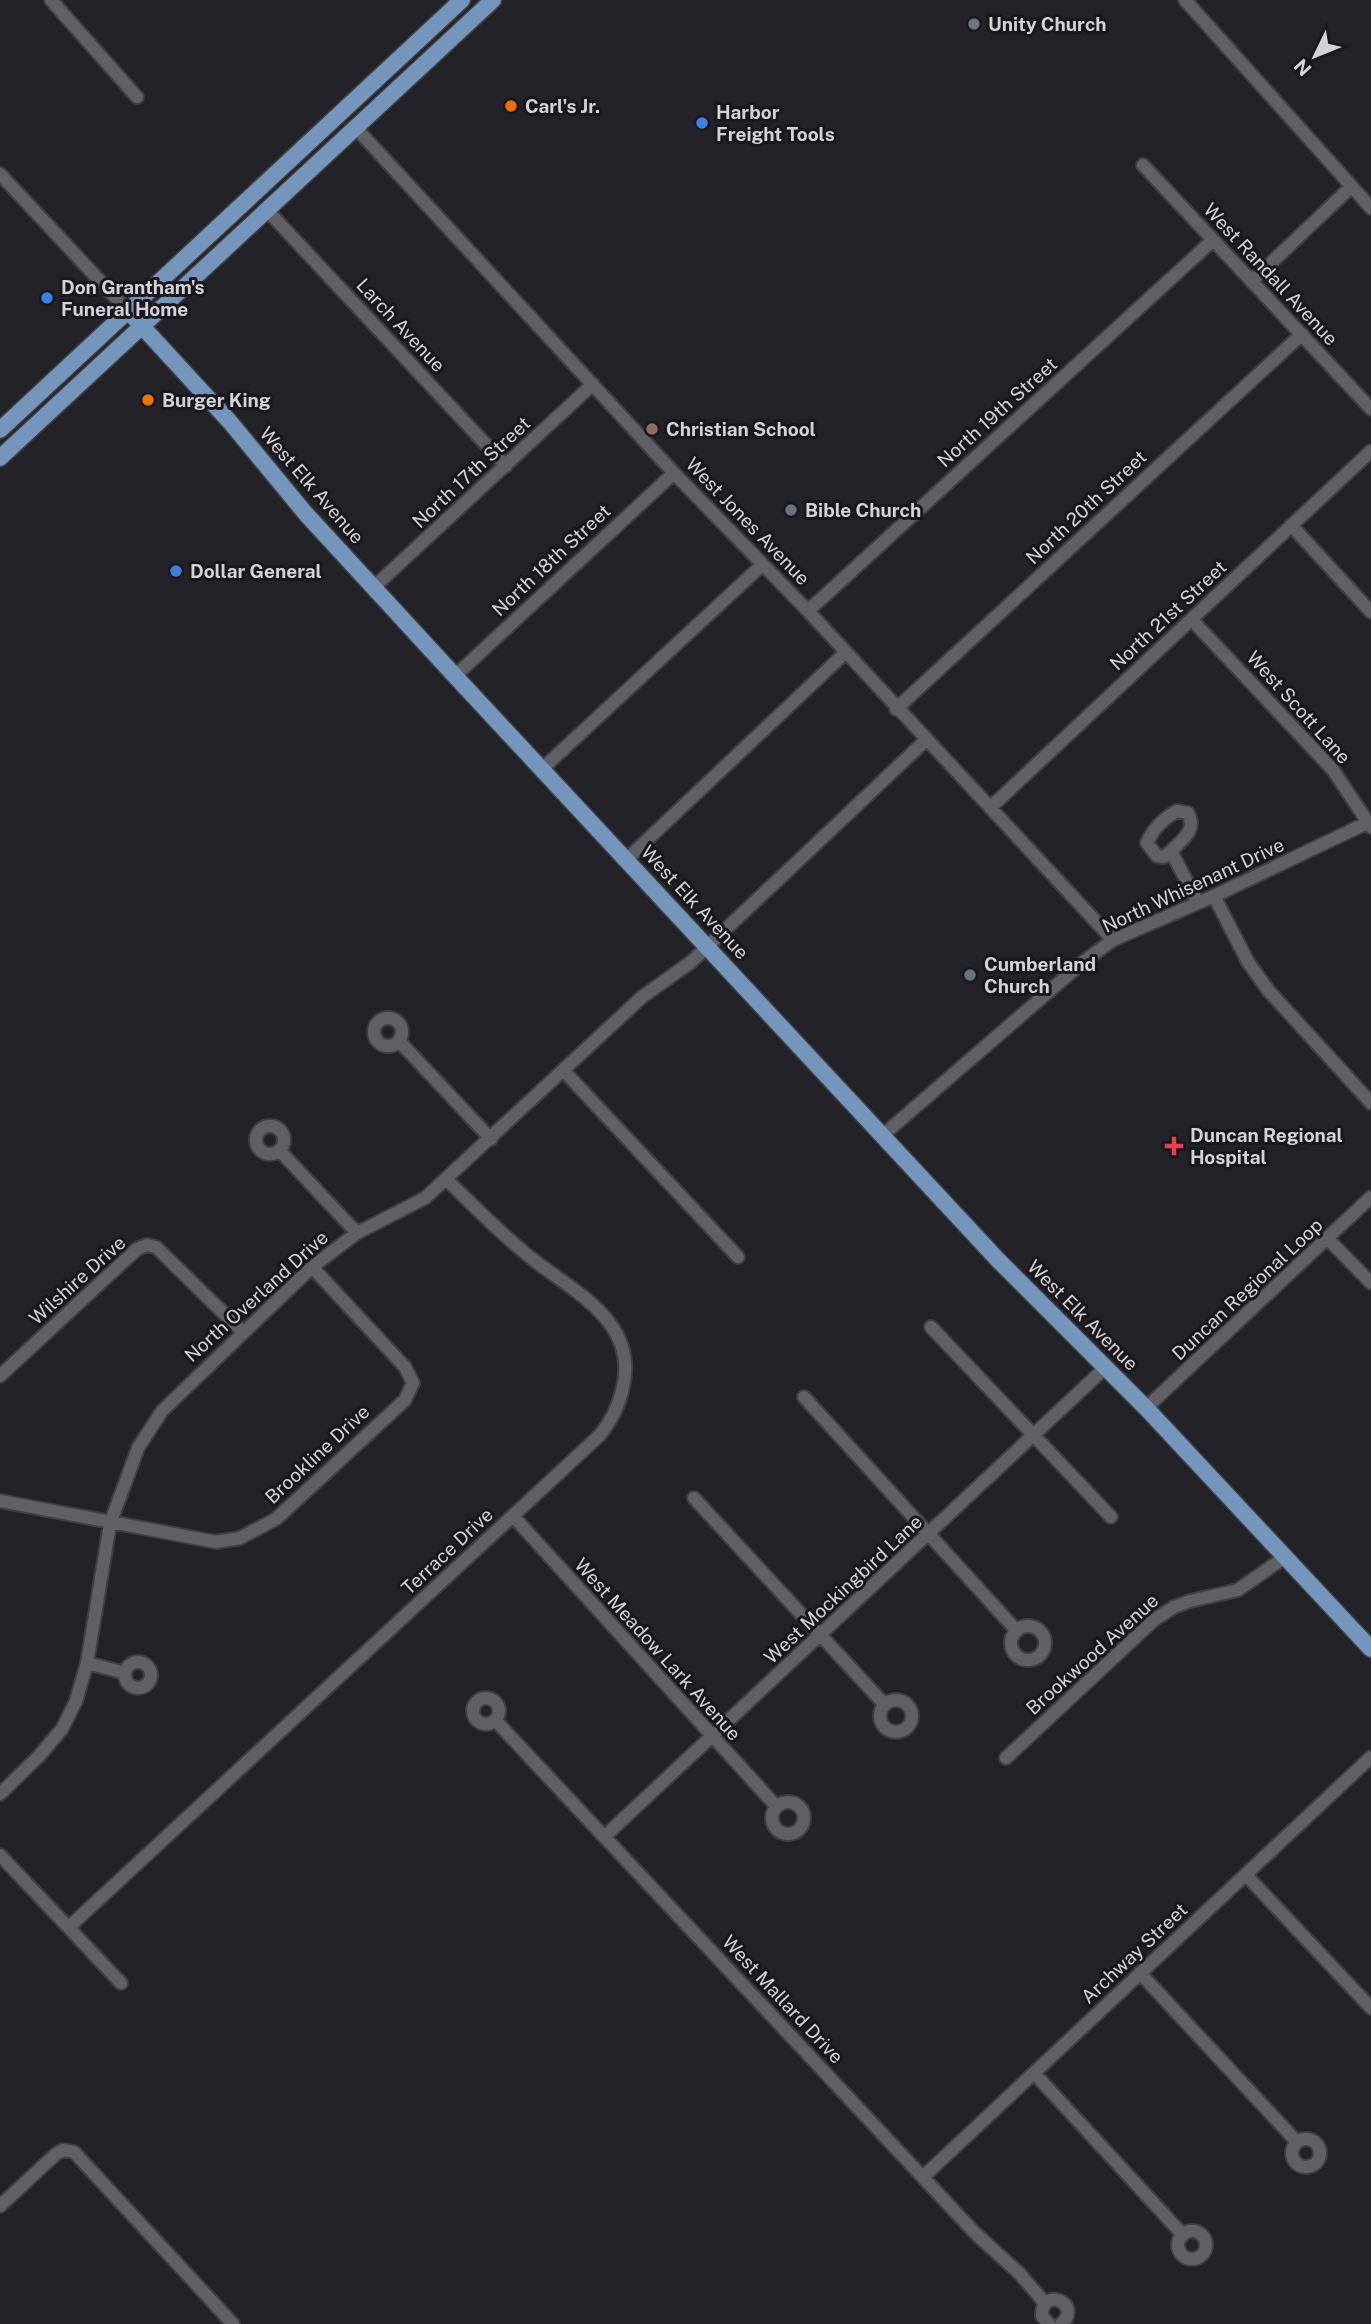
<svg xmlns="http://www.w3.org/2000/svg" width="1371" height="2324" viewBox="0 0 1371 2324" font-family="'Public Sans',sans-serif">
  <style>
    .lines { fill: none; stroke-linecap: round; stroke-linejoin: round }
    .minor-casing { stroke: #403f44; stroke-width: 16 }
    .major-casing { stroke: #403f44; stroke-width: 19 }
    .minor { stroke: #616067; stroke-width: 12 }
    .major { stroke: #7595bd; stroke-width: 16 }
    .worship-dot { fill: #6b7280; stroke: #1a181e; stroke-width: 2.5 }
    .food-dot { fill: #e8710a; stroke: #1a181e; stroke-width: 2.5 }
    .shop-dot { fill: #3f7fe0; stroke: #1a181e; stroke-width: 2.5 }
    .education-dot { fill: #8d6e63; stroke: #1a181e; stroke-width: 2.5 }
    .health-dot { fill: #e0444e; stroke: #1a181e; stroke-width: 2.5 }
    .labels { text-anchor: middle; stroke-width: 6; stroke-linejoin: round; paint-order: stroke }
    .poi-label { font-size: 19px; font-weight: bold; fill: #d3d2d7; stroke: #1a181e; text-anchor: start }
    .street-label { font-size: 19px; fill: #d3d2d7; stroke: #1a181e }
  </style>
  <rect width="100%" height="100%" fill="#232228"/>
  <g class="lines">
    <defs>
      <path id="minor" d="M 51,0 L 137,97
        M 1185,0 L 1371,208
        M 356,128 L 674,473 L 808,611 L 1113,940
        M 1143,165 L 1371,409
        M 0,174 L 128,311
        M 267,210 L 506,466
        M 1253,280 L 1351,187
        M 1291,525 L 1371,612
        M 374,587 L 593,384
        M 808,611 L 1212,241
        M 1192,620 L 1333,770 L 1371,827
        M 455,676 L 674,473
        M 896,709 L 1302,334
        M 542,769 L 762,565
        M 991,807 L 1371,451
        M 1171,851 L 1164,857 L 1157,856 L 1147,843 C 1153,828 1163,819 1177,811 L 1188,813 C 1197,831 1183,839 1171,851 L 1198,903
        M 627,859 L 845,653
        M 1214,896 L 1248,962 L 1268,990 L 1371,1103
        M374 1032a14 14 0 1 1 28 0a14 14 0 1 1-28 0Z
        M 399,1041 L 491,1139
        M 564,1071 L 738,1257
        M256 1140a14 14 0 1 1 28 0a14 14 0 1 1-28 0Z
        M 883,1135 L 1083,962 L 1113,940 L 1214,896 L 1371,821
        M 279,1150 L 357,1233
        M 1329,1240 L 1371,1283
        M 931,1327 L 1111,1517
        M 0,1376 L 137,1249 L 147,1245 L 156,1247 L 243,1332
        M 804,1397 L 1017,1631
        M 1146,1408 L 1371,1197
        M 694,1498 L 885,1705
        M 0,1501 L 216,1542 L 240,1538 L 276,1519 L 405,1400 L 413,1383 L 405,1367 L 312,1267
        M 513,1516 L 776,1806
        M1011 1643a17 17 0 1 1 34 0a17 17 0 1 1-34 0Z
        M125 1675a13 13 0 1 1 26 0a13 13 0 1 1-26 0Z
        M 87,1663 L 125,1673
        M473 1711a13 13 0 1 1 26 0a13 13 0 1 1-26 0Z
        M880 1716a16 16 0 1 1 32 0a16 16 0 1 1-32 0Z
        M 495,1720 L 976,2234 L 1019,2273 L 1045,2303
        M 1006,1758 L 1154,1620 L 1174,1607 L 1190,1601 L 1238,1590 L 1285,1557
        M 0,1794 L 39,1756 L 62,1729 L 76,1701 L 87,1663 L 110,1524 L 138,1448 L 162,1411 L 312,1267 L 357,1233 L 425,1198 L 642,997 L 691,962 L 926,740
        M772 1818a16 16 0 1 1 32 0a16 16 0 1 1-32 0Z
        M 605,1836 L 1105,1368
        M 0,1855 L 121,1983
        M 1246,1875 L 1371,2008
        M 69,1927 L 600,1435 C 612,1419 619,1406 623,1387 C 639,1318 567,1289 525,1253 C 497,1230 472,1204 446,1179
        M 1140,1973 L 1297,2142
        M 1034,2073 L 1183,2235
        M1292 2153a14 14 0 1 1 28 0a14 14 0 1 1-28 0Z
        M 923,2177 L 1371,1757
        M 0,2206 L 56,2154 L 63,2150 L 74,2152 L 233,2324
        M1178 2245a14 14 0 1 1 28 0a14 14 0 1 1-28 0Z
        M 1049,2324 L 1042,2316 C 1041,2285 1084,2304 1061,2324"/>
      <path id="major" d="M 128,311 L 230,422 L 306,514 L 455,676 L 998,1260 L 1146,1408 L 1371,1649
        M 0,430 L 462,0
        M 0,458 L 493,0"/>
    </defs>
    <use href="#minor" class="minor-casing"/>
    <use href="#major" class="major-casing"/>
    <use href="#minor" class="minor"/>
    <use href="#major" class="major"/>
  </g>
  <g class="worship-dot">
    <circle cx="974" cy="24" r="7"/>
    <circle cx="791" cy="510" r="7"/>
    <circle cx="970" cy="975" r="7"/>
  </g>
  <g class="food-dot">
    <circle cx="511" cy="106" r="7"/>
    <circle cx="148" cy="400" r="7"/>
  </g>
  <g class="shop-dot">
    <circle cx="702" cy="123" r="7"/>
    <circle cx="47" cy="298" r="7"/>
    <circle cx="176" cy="571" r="7"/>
  </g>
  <circle class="education-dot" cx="652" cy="429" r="7"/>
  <path class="health-dot" d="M1170.5 1135.5h7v7h7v7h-7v7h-7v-7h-7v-7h7z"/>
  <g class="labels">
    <g class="poi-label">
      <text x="988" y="31">Unity Church</text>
      <text x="525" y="113">Carl's Jr.</text>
      <text x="716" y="119">Harbor<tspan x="716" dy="22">Freight Tools</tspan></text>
      <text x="61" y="294">Don Grantham's<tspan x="61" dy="22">Funeral Home</tspan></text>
      <text x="162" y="407">Burger King</text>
      <text x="666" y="436">Christian School</text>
      <text x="805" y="517">Bible Church</text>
      <text x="190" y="578">Dollar General</text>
      <text x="984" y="971">Cumberland<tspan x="984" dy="22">Church</tspan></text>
      <text x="1190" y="1142">Duncan Regional<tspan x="1190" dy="22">Hospital</tspan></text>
    </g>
    <g class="street-label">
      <text transform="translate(1271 274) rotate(47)" y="7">West Randall Avenue</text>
      <text transform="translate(401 325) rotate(47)" y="7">Larch Avenue</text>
      <text transform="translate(997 412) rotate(-42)" y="7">North 19th Street</text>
      <text transform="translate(471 472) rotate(-43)" y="7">North 17th Street</text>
      <text transform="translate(312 485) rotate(49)" y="7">West Elk Avenue</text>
      <text transform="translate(1086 507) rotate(-43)" y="7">North 20th Street</text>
      <text transform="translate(748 521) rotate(46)" y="7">West Jones Avenue</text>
      <text transform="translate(551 560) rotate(-43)" y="7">North 18th Street</text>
      <text transform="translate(1168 615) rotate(-43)" y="7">North 21st Street</text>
      <text transform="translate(1299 707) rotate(48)" y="7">West Scott Lane</text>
      <text transform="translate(1193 885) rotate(-25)" y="7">North Whisenant Drive</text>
      <text transform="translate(695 902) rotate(47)" y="7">West Elk Avenue</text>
      <text transform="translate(77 1280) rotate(-42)" y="7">Wilshire Drive</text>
      <text transform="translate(1247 1289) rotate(-43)" y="7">Duncan Regional Loop</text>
      <text transform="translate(256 1296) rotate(-42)" y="7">North Overland Drive</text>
      <text transform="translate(1083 1315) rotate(45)" y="7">West Elk Avenue</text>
      <text transform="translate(317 1454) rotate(-43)" y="7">Brookline Drive</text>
      <text transform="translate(447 1551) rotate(-43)" y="7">Terrace Drive</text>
      <text transform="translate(843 1589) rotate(-43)" y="7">West Mockingbird Lane</text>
      <text transform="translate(658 1649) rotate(48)" y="7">West Meadow Lark Avenue</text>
      <text transform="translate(1092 1654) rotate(-42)" y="7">Brookwood Avenue</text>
      <text transform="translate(1134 1953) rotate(-43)" y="7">Archway Street</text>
      <text transform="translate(783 1999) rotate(47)" y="7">West Mallard Drive</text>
    </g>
  </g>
  <g transform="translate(1315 56) rotate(227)" stroke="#1a181e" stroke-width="5" paint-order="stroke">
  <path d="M0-5L12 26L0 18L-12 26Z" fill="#d3d2d7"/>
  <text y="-10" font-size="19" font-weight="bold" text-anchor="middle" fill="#d3d2d7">N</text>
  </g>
</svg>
